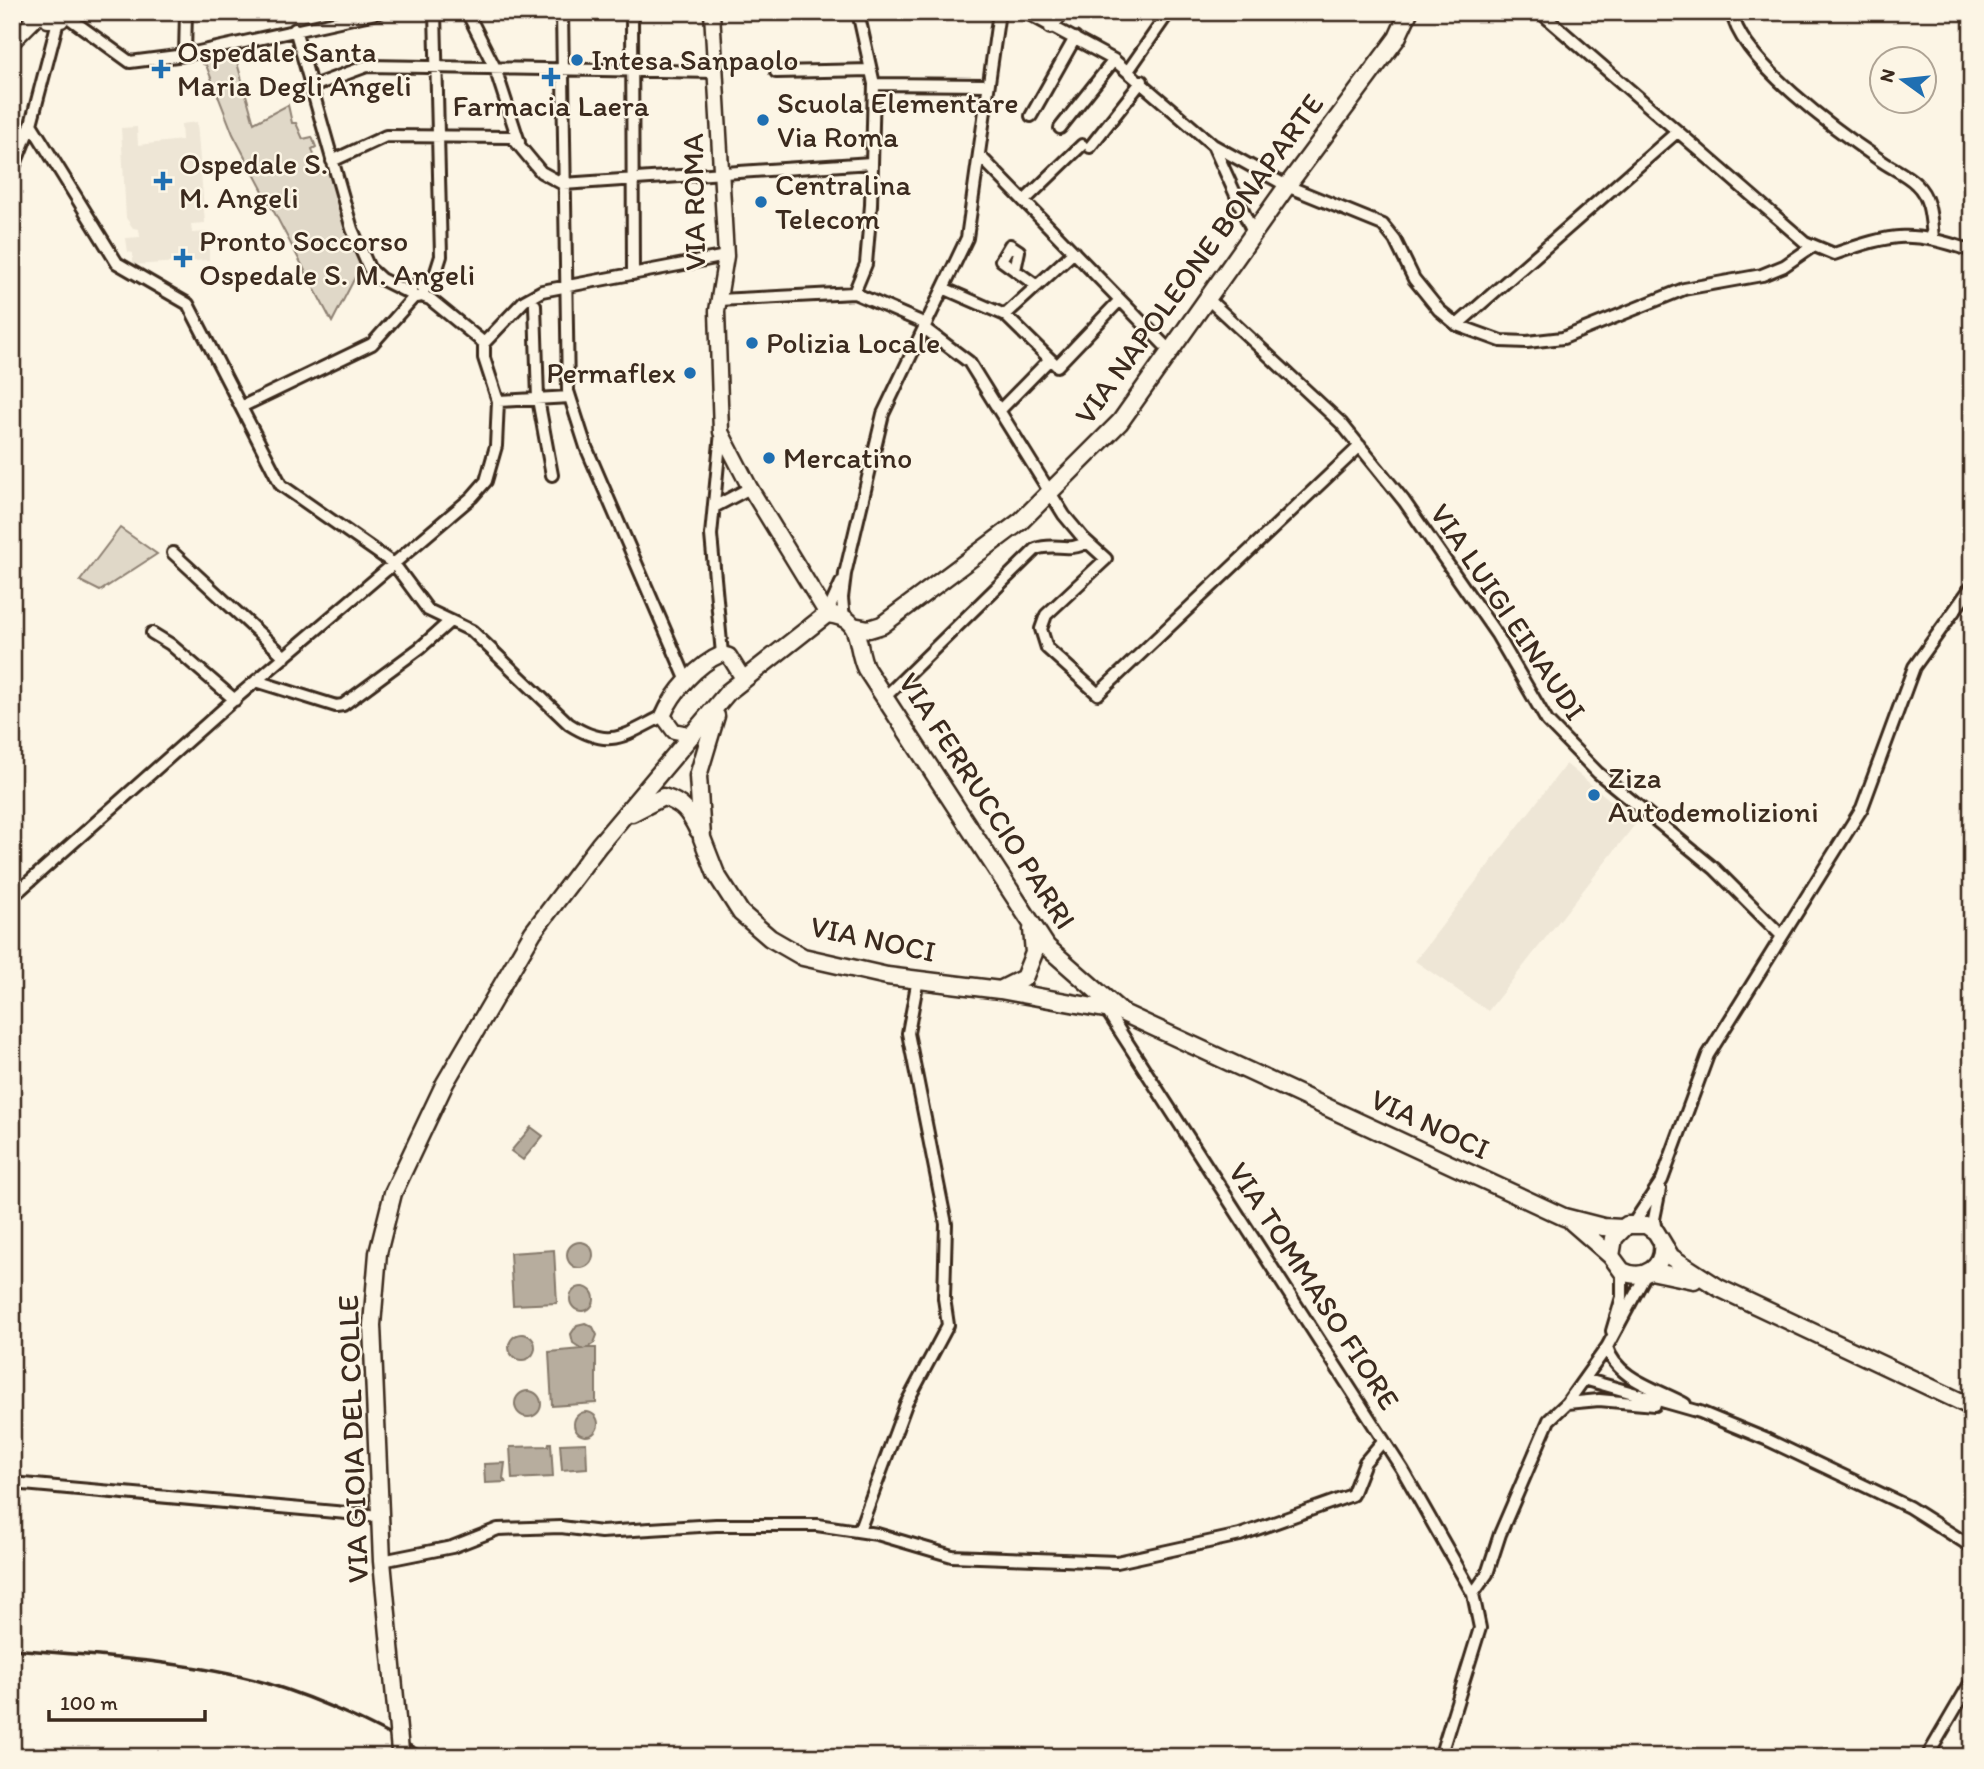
<svg xmlns="http://www.w3.org/2000/svg" width="1984" height="1769" viewBox="0 0 1984 1769" font-family="Itim,sans-serif">
  <style>
    .built { fill: #eee6d6 }
    .green { fill: #e0d8c8; stroke: #8e8173; stroke-width: 2 }
    .water { fill: #b7ad9e; stroke: #85796b; stroke-width: 2 }
    .lines { fill: none; stroke-linecap: round; stroke-linejoin: round }
    .minor-casing { stroke: #3b2a1e; stroke-width: 16 }
    .tertiary-casing { stroke: #3b2a1e; stroke-width: 19 }
    .secondary-casing { stroke: #3b2a1e; stroke-width: 21 }
    .minor { stroke: #fcf5e5; stroke-width: 10 }
    .tertiary { stroke: #fcf5e5; stroke-width: 14 }
    .secondary { stroke: #fcf5e5; stroke-width: 16 }
    .rail { stroke: #3b2a1e; stroke-width: 3.5 }
    .secondary-bridge-casing { stroke: #3b2a1e; stroke-width: 21; stroke-linecap: butt }
    .secondary-bridge { stroke: #fcf5e5; stroke-width: 16 }
    .poi-dot { fill: #1f6fb2; stroke: #fcf5e5; stroke-width: 2.5 }
    .labels { text-anchor: middle; stroke-width: 5; stroke-linejoin: round; paint-order: stroke }
    .poi-label { font-size: 30px; fill: #3b2a1e; stroke: #fcf5e5; text-anchor: start }
    .street-label { font-size: 30px; fill: #3b2a1e; stroke: #fcf5e5 }
  </style>
  <rect width="100%" height="100%" fill="#fcf5e5"/>
  <filter id="ink" filterUnits="userSpaceOnUse"><feTurbulence type="fractalNoise" baseFrequency=".0143" numOctaves="2"/><feDisplacementMap in="SourceGraphic" scale="14" xChannelSelector="R" yChannelSelector="G"/><feConvolveMatrix kernelMatrix="1 2 1 2 8 2 1 2 1" color-interpolation-filters="sRGB"/></filter>
  <g filter="url(#ink)">
    <path class="built" d="M 197,122 L 205,223 L 191,224 L 192,233 L 209,232 L 209,260 L 133,265 L 133,253 L 128,252 L 126,238 L 140,237 L 139,229 L 133,228 L 126,218 L 121,128 L 137,127 L 138,145 L 182,140 L 181,124 Z
      M 1566,764 L 1637,822 L 1488,1011 L 1415,961 Z"/>
    <path class="green" d="M 234,52 L 254,123 L 288,105 L 292,123 L 296,123 L 303,139 L 312,137 L 316,147 L 312,149 L 320,173 L 330,170 L 351,243 L 363,262 L 332,322 L 233,134 L 206,65 L 203,64 L 201,59 Z
      M 120,528 L 157,554 L 100,591 L 80,581 Z"/>
    <path class="water" d="M 531,1127 L 543,1136 L 523,1160 L 511,1151 Z
      M567 1255a13 13 0 1 1 26 0a13 13 0 1 1-26 0Z
      M 554,1250 L 557,1303 L 513,1305 L 510,1253 Z
      M570 1299a12 12 0 1 1 24 0a12 12 0 1 1-24 0Z
      M 585,1323 L 593,1327 L 597,1335 L 594,1343 L 587,1348 L 596,1348 L 596,1403 L 552,1406 L 549,1352 L 582,1349 L 573,1343 L 571,1334 L 577,1325 Z
      M509 1347a13 13 0 1 1 26 0a13 13 0 1 1-26 0Z
      M515 1404a13 13 0 1 1 26 0a13 13 0 1 1-26 0Z
      M574 1424a12 12 0 1 1 24 0a12 12 0 1 1-24 0Z
      M 549,1443 L 551,1443 L 553,1477 L 512,1479 L 510,1447 L 548,1446 Z
      M 586,1443 L 587,1468 L 562,1470 L 560,1444 Z
      M 505,1463 L 503,1479 L 506,1482 L 485,1483 L 484,1464 Z"/>
    <g class="lines">
      <defs>
        <path id="minor" d="M 25,12 L 34,20
          M 467,12 L 495,68 L 519,142
          M 562,12 L 568,391 L 586,447 L 687,681
          M 632,12 L 633,274
          M 1025,12 L 1114,60 L 1213,145
          M 1540,12 L 1805,242 L 1834,254 C 1894,233 1911,230 1972,251
          M 1732,12 C 1739,60 1840,133 1880,160 C 1891,168 1906,174 1916,184 C 1931,198 1931,219 1933,238
          M 65,15 L 130,62 L 185,55 L 380,12
          M 1050,28 L 1065,12
          M 295,29 L 352,229 L 369,268 L 381,279 L 411,294
          M 185,55 L 186,12
          M 1128,71 L 1169,12
          M 776,72 L 871,70
          M 874,84 L 987,85
          M 310,87 L 367,66 L 716,72
          M 1031,116 L 1075,38
          M 31,124 L 117,263 L 188,304 L 281,485 L 394,564 L 428,610 L 472,631 L 569,724 C 610,750 623,736 663,716
          M 1060,128 L 1114,60
          M 1090,147 L 1142,81
          M 980,156 L 1171,352
          M 332,161 L 386,136 L 512,137 L 541,172 L 563,184 L 871,163
          M 12,172 L 31,124 L 58,21
          M 1024,201 L 1082,145
          M 1254,235 L 1213,145 L 1287,186 L 1383,225 L 1395,240 L 1414,279 L 1439,310 L 1457,325 L 1501,341 L 1527,342 L 1563,338 L 1684,289 L 1762,275 L 1784,266 L 1813,246
          M 1015,270 L 1019,251 L 1010,245 L 1001,260 L 1037,286
          M411 291a6 6 0 1 1 12 0a6 6 0 1 1-12 0Z
          M 943,288 L 1005,315 L 1057,366 L 1119,301
          M 424,290 L 435,275 L 441,256 L 435,12
          M 854,293 L 866,264 L 871,205 L 874,84 L 858,12
          M 719,300 L 854,293 L 926,324
          M 1209,300 L 1341,423 L 1404,501 L 1497,635 L 1547,721 L 1598,773 L 1715,869 L 1782,936
          M 535,305 L 538,399 L 552,475
          M 1005,315 L 1074,252
          M 1457,325 L 1677,132
          M 924,328 L 969,362 L 1064,515 L 1084,539 L 1106,559 L 1046,615 L 1041,629 L 1047,648 L 1098,694 L 1360,446
          M 484,343 L 524,301 L 542,291 L 726,256
          M 498,401 L 570,397
          M 241,407 L 372,344 L 414,297
          M 1000,410 L 1050,359
          M 721,432 L 711,535 L 722,654
          M 714,507 L 750,488
          M 173,553 L 285,657
          M 827,614 L 841,583
          M 844,619 L 842,598 L 845,574 L 883,414 L 967,238 L 999,12
          M 152,633 L 170,644 L 235,700
          M 256,681 L 336,706 L 343,705 L 420,648 L 449,622
          M 884,698 L 1036,549 C 1054,542 1070,553 1087,542
          M 12,897 L 229,704 L 472,497 L 486,481 L 496,446 L 498,401 L 484,358 L 484,343 L 430,299 L 422,296
          M 1105,1008 L 1402,1469 L 1473,1594 L 1480,1628 L 1440,1757
          M 1633,1224 L 1662,1180 L 1708,1055 L 1862,808 L 1914,667 L 1972,586
          M 1656,1232 L 1654,1219 L 1660,1189
          M 1612,1331 L 1622,1297 L 1622,1271
          M 1607,1347 C 1616,1379 1658,1389 1685,1404
          M 1584,1379 L 1700,1412 L 1768,1440 L 1909,1507 L 1972,1547
          M 1567,1403 L 1599,1400 L 1655,1405
          M 12,1483 L 380,1516
          M 859,1531 L 906,1404 L 948,1325 L 944,1298 L 946,1224 L 908,1033 L 918,979
          M 382,1561 L 452,1547 L 498,1529 L 561,1527 L 601,1532 L 716,1525 L 817,1525 L 877,1534 L 952,1556 L 1117,1562 L 1240,1535 L 1352,1495 L 1365,1462 L 1383,1441
          M 1473,1594 L 1487,1574 L 1500,1534 L 1549,1420 L 1567,1403 L 1607,1347 L 1646,1274
          M 1927,1757 L 1972,1680"/>
        <path id="tertiary" d="M 43,12 L 48,20 L 61,20 L 66,12
          M 712,12 L 726,256 L 717,311 L 721,432 L 750,488 L 827,614
          M 12,42 L 42,12
          M 694,735 L 674,731 L 663,716 C 673,692 698,664 722,654 L 729,656 L 744,680"/>
        <path id="secondary" d="M 853,626 L 869,629 L 882,625 L 1021,521 L 1120,422 L 1287,186 L 1397,38 L 1409,12
          M 716,716 L 698,776 L 702,838 L 716,874 L 741,913 L 770,938 L 803,957 L 887,976 L 1000,990 L 1121,1012 L 1564,1217 L 1603,1227 L 1622,1228
          M 632,813 L 663,797 C 683,803 689,812 698,830
          M 1000,990 L 1024,978 L 1034,953 L 1032,929
          M 1572,1222 L 1611,1256
          M 1662,1243 C 1665,1267 1644,1282 1622,1271 L 1611,1256 L 1614,1238 L 1627,1225 L 1646,1225 L 1656,1232 L 1671,1257 L 1719,1288 L 1972,1407
          M 1651,1271 L 1694,1280
          M 397,1719 L 382,1561 L 372,1325 L 378,1253 L 393,1193 L 445,1083 L 533,932 L 599,845 L 728,692 L 827,614 C 865,617 854,645 866,669 L 1047,947 L 1121,1012"/>
      </defs>
      <use href="#minor" class="minor-casing"/>
      <use href="#tertiary" class="tertiary-casing"/>
      <use href="#secondary" class="secondary-casing"/>
      <use href="#minor" class="minor"/>
      <use href="#tertiary" class="tertiary"/>
      <use href="#secondary" class="secondary"/>
      <path class="rail" d="M 12,1649 C 96,1656 184,1660 266,1683 C 325,1701 377,1727 431,1757"/>
      <defs>
        <path id="secondary-bridge" d="M 397,1719 L 400,1751"/>
      </defs>
      <use href="#secondary-bridge" class="secondary-bridge-casing"/>
      <use href="#secondary-bridge" class="secondary-bridge"/>
    </g>
  </g>
  <g class="poi-dot">
    <circle cx="577" cy="60" r="7"/>
    <path d="M157.5 58.5h7v7h7v7h-7v7h-7v-7h-7v-7h7z"/>
    <path d="M547.5 66.5h7v7h7v7h-7v7h-7v-7h-7v-7h7z"/>
    <circle cx="763" cy="120" r="7"/>
    <path d="M159.5 170.5h7v7h7v7h-7v7h-7v-7h-7v-7h7z"/>
    <circle cx="761" cy="202" r="7"/>
    <path d="M179.5 247.5h7v7h7v7h-7v7h-7v-7h-7v-7h7z"/>
    <circle cx="752" cy="343" r="7"/>
    <circle cx="690" cy="373" r="7"/>
    <circle cx="769" cy="458" r="7"/>
    <circle cx="1594" cy="795" r="7"/>
  </g>
  <g class="labels">
    <g class="poi-label">
      <text x="177" y="62">Ospedale Santa<tspan x="177" dy="34">Maria Degli Angeli</tspan></text>
      <text x="591" y="70">Intesa Sanpaolo</text>
      <text x="777" y="113">Scuola Elementare<tspan x="777" dy="34">Via Roma</tspan></text>
      <text x="551" y="116" text-anchor="middle">Farmacia Laera</text>
      <text x="179" y="174">Ospedale S.<tspan x="179" dy="34">M. Angeli</tspan></text>
      <text x="775" y="195">Centralina<tspan x="775" dy="34">Telecom</tspan></text>
      <text x="199" y="251">Pronto Soccorso<tspan x="199" dy="34">Ospedale S. M. Angeli</tspan></text>
      <text x="766" y="353">Polizia Locale</text>
      <text x="676" y="383" text-anchor="end">Permaflex</text>
      <text x="783" y="468">Mercatino</text>
      <text x="1608" y="788">Ziza<tspan x="1608" dy="34">Autodemolizioni</tspan></text>
    </g>
    <g class="street-label">
      <text transform="translate(694 202) rotate(-91)" y="10">VIA ROMA</text>
      <text transform="translate(1199 259) rotate(-54)" y="10">VIA NAPOLEONE BONAPARTE</text>
      <text transform="translate(1508 612) rotate(56)" y="10">VIA LUIGI EINAUDI</text>
      <text transform="translate(987 801) rotate(57)" y="10">VIA FERRUCCIO PARRI</text>
      <text transform="translate(873 939) rotate(12)" y="10">VIA NOCI</text>
      <text transform="translate(1430 1124) rotate(25)" y="10">VIA NOCI</text>
      <text transform="translate(1314 1286) rotate(57)" y="10">VIA TOMMASO FIORE</text>
      <text transform="translate(353 1439) rotate(-92)" y="10">VIA GIOIA DEL COLLE</text>
    </g>
  </g>
  <rect width="1984" height="1769" fill="none" stroke="#fcf5e5" stroke-width="42"/>
  <rect x="21" y="21" width="1942" height="1727" fill="none" stroke="#3b2a1e" stroke-width="2.5" filter="url(#ink)"/>
  <g transform="translate(1903 80) rotate(285)"><circle r="33" fill="#fcf5e5" stroke="#afa495" stroke-width="2"/>
  <path d="M0-5L12 26L0 18L-12 26Z" fill="#1f6fb2"/>
  <text y="-10" font-size="19" font-weight="bold" text-anchor="middle" fill="#3b2a1e">N</text>
  </g>
  <path d="M49 1710v10h156v-10" fill="none" stroke="#3b2a1e" stroke-width="3.5"/>
  <text x="60" y="1710" font-size="21" fill="#3b2a1e" stroke="#fcf5e5" stroke-width="5" paint-order="stroke">100 m</text>
</svg>
